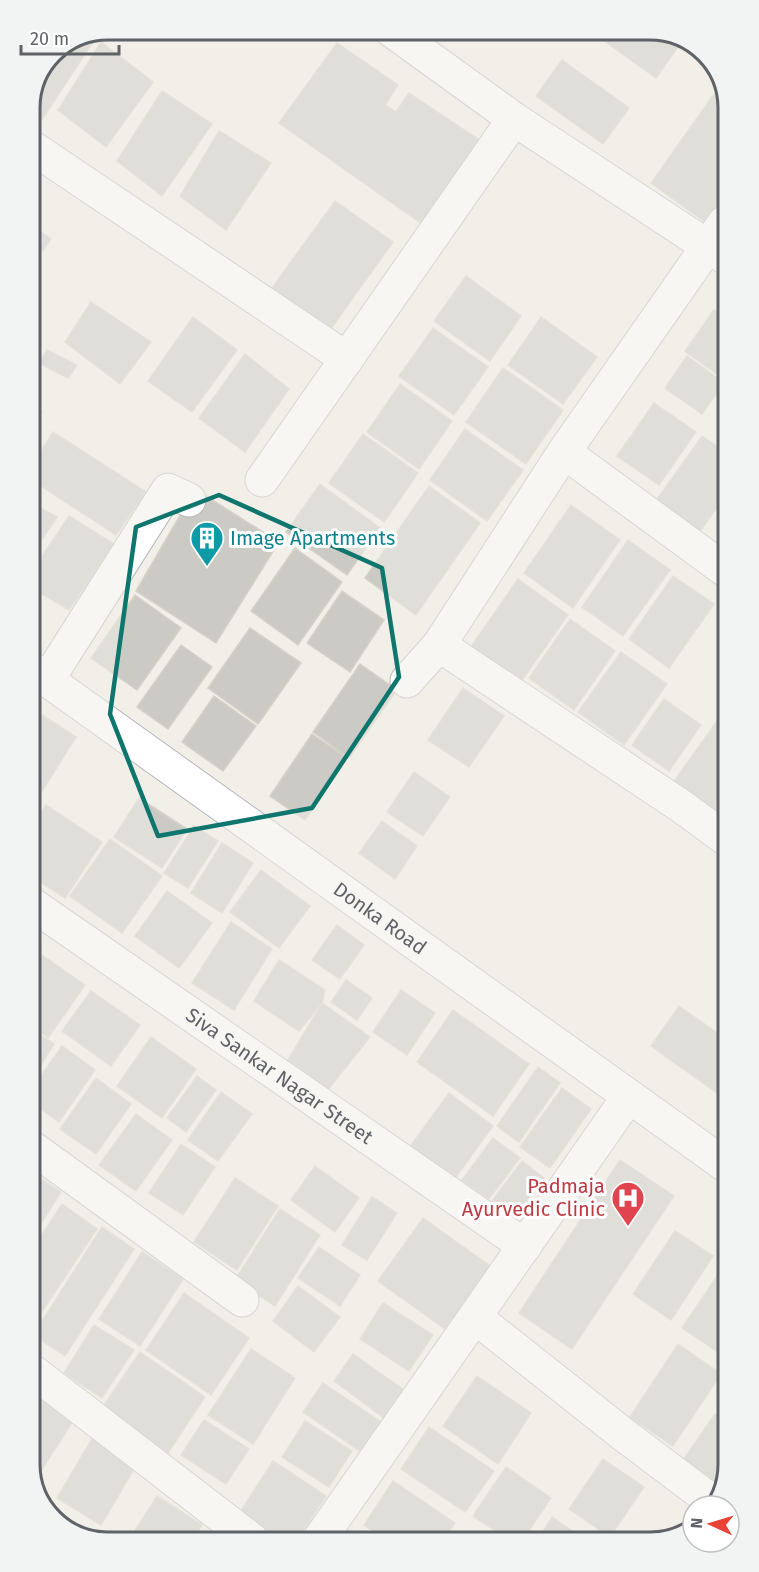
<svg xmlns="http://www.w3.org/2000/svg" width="759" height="1572" viewBox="0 0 759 1572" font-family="'Fira Sans',sans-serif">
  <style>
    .building { fill: #cccac5; stroke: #d6d1c6; stroke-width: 1.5 }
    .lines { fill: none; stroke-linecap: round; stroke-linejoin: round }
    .minor-casing { stroke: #b5b8bc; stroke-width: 35 }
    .minor { stroke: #fff; stroke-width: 33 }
    .marked { fill: none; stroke: #0f766e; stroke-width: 4.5; stroke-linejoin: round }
    .labels { text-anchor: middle; stroke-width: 6; stroke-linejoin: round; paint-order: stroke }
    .culture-label { font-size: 20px; fill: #0d838f; stroke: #fff; text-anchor: start }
    .street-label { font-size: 20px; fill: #5f6368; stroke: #fff }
    .health-label { font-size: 20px; fill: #be3a42; stroke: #fff; text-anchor: end }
    .rim { fill: none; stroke: #5f6368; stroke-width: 3 }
  </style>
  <rect width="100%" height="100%" fill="#f1efe8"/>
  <path class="building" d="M 589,30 L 656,30 L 671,36 L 681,43 L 656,78 Z
    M 92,37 L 95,39 L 39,124 L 30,119 L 30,104 L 53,53 Z
    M 101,42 L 153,82 L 106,147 L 58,110 Z
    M 337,43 L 398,85 L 385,105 L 396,112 L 409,93 L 481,141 L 422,224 L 279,123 Z
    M 562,60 L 629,108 L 603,144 L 536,96 Z
    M 162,91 L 212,124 L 162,196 L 117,161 Z
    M 714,94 L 723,101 L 724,195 L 705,222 L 651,183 Z
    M 219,131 L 271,163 L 226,230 L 180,196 Z
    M 335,201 L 393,242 L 328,333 L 272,288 Z
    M 31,225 L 51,239 L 31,267 Z
    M 466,276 L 521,316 L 490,361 L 434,321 Z
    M 91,302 L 151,342 L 120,384 L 65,342 Z
    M 714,310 L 724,317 L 724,379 L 685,351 Z
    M 193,317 L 237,350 L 192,412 L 148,381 Z
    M 541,317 L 597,357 L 563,404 L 508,365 Z
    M 433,328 L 488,367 L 454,415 L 399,376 Z
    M 47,350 L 77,365 L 68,378 L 39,363 Z
    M 245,354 L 289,389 L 245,452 L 199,418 Z
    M 687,356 L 724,383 L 702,414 L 665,388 Z
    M 503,368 L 563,410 L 526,464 L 466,422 Z
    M 400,384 L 452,421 L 419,469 L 367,432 Z
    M 654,403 L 696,432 L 659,485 L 617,456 Z
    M 31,406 L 42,412 L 34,427 L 31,425 Z
    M 465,429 L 523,470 L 487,521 L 430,480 Z
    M 53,432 L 146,492 L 116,535 L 32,480 L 32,466 Z
    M 363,434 L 418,473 L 384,522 L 329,483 Z
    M 702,436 L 725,452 L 725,496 L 699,533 L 655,502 Z
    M 320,484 L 380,528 L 347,575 L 286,532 Z
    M 429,486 L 480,523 L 416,615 L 365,578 Z
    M 198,491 L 279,542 L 216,643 L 136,591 L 189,500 Z
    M 32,503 L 57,517 L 32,554 Z
    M 571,505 L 620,540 L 573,608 L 524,573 Z
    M 69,516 L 114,544 L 69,610 L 32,588 L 32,571 Z
    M 628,540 L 670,570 L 623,636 L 582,607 Z
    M 295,548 L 342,582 L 298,645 L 251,611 Z
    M 673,576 L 714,604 L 669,668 L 629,639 Z
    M 518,579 L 568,615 L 518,686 L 468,651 Z
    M 342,591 L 384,620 L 350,672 L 307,643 Z
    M 135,595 L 181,628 L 137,690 L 91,658 Z
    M 570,619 L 615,651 L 574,710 L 529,678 Z
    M 250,628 L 301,663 L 258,724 L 208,688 Z
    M 181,645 L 212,667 L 168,729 L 137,707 Z
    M 621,652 L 667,684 L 624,745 L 578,712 Z
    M 360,664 L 397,690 L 349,758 L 313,732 Z
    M 463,688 L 504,716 L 469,767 L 428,740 Z
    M 214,696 L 256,726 L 223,771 L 182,742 Z
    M 664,699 L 701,725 L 669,771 L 632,745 Z
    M 33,709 L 76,737 L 41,793 L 33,787 Z
    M 717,721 L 726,727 L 726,795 L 711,816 L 670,787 Z
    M 312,734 L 347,758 L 305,820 L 270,796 Z
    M 414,772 L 450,797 L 423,836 L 387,812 Z
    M 33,796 L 41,801 L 33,813 Z
    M 139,798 L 187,829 L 162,868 L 114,837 Z
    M 46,805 L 102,842 L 65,898 L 33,877 L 33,825 Z
    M 382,821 L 417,846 L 395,879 L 359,853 Z
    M 194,826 L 218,841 L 188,888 L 164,873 Z
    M 110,839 L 162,876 L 122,933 L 70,896 Z
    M 222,843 L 253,863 L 222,913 L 191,893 Z
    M 261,870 L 310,906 L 279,948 L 230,912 Z
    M 167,891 L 212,923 L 179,968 L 135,936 Z
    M 231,922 L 272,949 L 234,1010 L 192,983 Z
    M 337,925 L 364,945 L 340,979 L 312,960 Z
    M 39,953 L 85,985 L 48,1038 L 34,1027 L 34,961 Z
    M 279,960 L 325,990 L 322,1003 L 299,1031 L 254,1001 Z
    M 346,980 L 372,998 L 357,1020 L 331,1002 Z
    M 401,990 L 435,1013 L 407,1055 L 373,1032 Z
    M 91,991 L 140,1025 L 111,1066 L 62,1031 Z
    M 322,1003 L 370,1037 L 327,1091 L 288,1060 Z
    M 679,1006 L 727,1040 L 727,1100 L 651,1046 Z
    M 453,1010 L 529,1064 L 493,1116 L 417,1062 Z
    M 34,1031 L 54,1044 L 34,1076 Z
    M 151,1037 L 196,1069 L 162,1118 L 117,1086 Z
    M 62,1046 L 95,1070 L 59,1122 L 34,1104 L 34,1086 Z
    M 538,1067 L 560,1083 L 519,1142 L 497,1126 Z
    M 197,1076 L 216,1090 L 186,1132 L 167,1118 Z
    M 96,1078 L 131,1104 L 96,1154 L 60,1129 Z
    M 562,1088 L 591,1109 L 550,1168 L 520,1147 Z
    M 221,1092 L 252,1114 L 218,1161 L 188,1140 Z
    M 449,1093 L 493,1126 L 451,1184 L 406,1152 Z
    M 136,1114 L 172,1140 L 136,1191 L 99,1165 Z
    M 493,1138 L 520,1158 L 489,1199 L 462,1180 Z
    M 181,1144 L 215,1167 L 183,1215 L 149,1193 Z
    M 620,1160 L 674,1196 L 572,1349 L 519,1313 Z
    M 522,1161 L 544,1178 L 515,1218 L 492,1201 Z
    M 315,1166 L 359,1198 L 335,1232 L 291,1200 Z
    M 35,1175 L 61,1192 L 35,1233 Z
    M 235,1178 L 278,1206 L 237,1270 L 194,1242 Z
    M 372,1197 L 397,1213 L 367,1260 L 342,1245 Z
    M 62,1204 L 97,1229 L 35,1322 L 35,1245 Z
    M 280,1209 L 320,1235 L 275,1306 L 235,1280 Z
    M 423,1218 L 490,1266 L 445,1329 L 378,1281 Z
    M 102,1227 L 134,1249 L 65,1356 L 35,1336 L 35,1332 Z
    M 675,1231 L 713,1256 L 671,1320 L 633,1294 Z
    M 319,1247 L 360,1275 L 340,1306 L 298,1278 Z
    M 142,1252 L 183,1279 L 140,1346 L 99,1319 Z
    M 717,1276 L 728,1283 L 729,1350 L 724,1356 L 682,1328 Z
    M 298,1286 L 340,1317 L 314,1352 L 273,1321 Z
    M 184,1293 L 249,1338 L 211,1395 L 146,1350 Z
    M 383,1303 L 433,1335 L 409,1371 L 360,1339 Z
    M 94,1325 L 134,1350 L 102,1398 L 64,1373 Z
    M 678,1344 L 721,1374 L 673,1446 L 630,1417 Z
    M 251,1349 L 295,1378 L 253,1444 L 208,1415 Z
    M 140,1352 L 205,1397 L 168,1453 L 102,1408 Z
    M 353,1354 L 404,1390 L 384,1418 L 334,1381 Z
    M 477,1376 L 531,1413 L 498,1464 L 443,1426 Z
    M 323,1383 L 381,1422 L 361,1452 L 303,1412 Z
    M 35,1397 L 73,1421 L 36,1479 Z
    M 715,1414 L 729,1423 L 729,1464 L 722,1486 L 683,1460 Z
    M 204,1420 L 249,1449 L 226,1484 L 181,1455 Z
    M 305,1421 L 352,1451 L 329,1487 L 282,1457 Z
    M 429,1427 L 494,1471 L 465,1512 L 401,1469 Z
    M 93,1437 L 137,1464 L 101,1525 L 57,1498 Z
    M 603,1459 L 644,1487 L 610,1537 L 569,1509 Z
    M 273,1461 L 326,1496 L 297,1540 L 259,1540 L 233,1523 Z
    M 506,1467 L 551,1498 L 524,1538 L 506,1538 L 473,1516 Z
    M 393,1481 L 455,1523 L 445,1538 L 385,1539 L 364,1525 Z
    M 157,1496 L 202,1525 L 192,1541 L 132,1542 L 129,1540 Z
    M 52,1509 L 106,1542 L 61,1526 L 50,1512 Z
    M 552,1517 L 581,1537 L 539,1538 Z
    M 365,1531 L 377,1539 L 359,1539 Z
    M 210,1532 L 222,1541 L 204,1541 Z"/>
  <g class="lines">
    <defs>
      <g id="minor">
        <path d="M 391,30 L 514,119 L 724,257"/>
        <path d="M 30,146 L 347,359"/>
        <path d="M 564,452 L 725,570"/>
        <path d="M 262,480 L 514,119"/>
        <path d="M 439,645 L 681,806 L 726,839"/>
        <path id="s1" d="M 32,669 L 728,1167"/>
        <path d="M 48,679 L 168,490 L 189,500"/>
        <path d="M 407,681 L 439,645 L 564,452 L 724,223"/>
        <path id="s2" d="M 33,905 L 525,1246"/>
        <path d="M 34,1149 L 242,1300"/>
        <path d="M 475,1317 L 624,1435 L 717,1505"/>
        <path d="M 35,1373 L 252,1540"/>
        <path d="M 319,1540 L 629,1096"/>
      </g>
    </defs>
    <use href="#minor" class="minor-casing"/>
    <use href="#minor" class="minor"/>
  </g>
  <path d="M0 0H759V1572H0ZM 219,495 L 382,568 L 399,677 L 312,808 L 158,836 L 110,714 L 136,527 Z" fill="#f1efe8" fill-opacity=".55" fill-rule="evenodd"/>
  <path class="marked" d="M 219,495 L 382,568 L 399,677 L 312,808 L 158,836 L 110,714 L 136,527 Z"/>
  <defs>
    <symbol id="building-pin" viewBox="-11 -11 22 30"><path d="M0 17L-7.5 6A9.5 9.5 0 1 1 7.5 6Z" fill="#0f9aa8" stroke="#fff"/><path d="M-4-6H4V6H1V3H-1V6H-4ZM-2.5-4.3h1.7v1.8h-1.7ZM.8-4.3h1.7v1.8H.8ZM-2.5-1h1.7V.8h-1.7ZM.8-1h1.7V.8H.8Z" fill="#fff"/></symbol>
    <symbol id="hospital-pin" viewBox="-11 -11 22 30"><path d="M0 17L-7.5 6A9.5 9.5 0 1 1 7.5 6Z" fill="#e0444e" stroke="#fff"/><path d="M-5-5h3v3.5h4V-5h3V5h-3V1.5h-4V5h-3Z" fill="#fff"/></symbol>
  </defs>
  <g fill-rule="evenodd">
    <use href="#building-pin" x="188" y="519" width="38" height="52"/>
    <use href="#hospital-pin" x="609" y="1179" width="38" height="52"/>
  </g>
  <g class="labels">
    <g class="culture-label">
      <text x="230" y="545">Image Apartments</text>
    </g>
    <g class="street-label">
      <text dy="7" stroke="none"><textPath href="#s1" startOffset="428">Donka Road</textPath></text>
      <text dy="7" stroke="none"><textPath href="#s2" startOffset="300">Siva Sankar Nagar Street</textPath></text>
    </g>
    <g class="health-label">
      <text x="605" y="1193">Padmaja<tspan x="605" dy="23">Ayurvedic Clinic</tspan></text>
    </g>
  </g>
  <path d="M0 0H759V1572H0ZM108 40H650A68 68 0 0 1 718 108V1464A68 68 0 0 1 650 1532H108A68 68 0 0 1 40 1464V108A68 68 0 0 1 108 40Z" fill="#f2f3f3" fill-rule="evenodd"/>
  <path class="rim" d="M108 40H650A68 68 0 0 1 718 108V1464A68 68 0 0 1 650 1532H108A68 68 0 0 1 40 1464V108A68 68 0 0 1 108 40Z"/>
  <g transform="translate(711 1524) rotate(274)"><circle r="28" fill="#ffffff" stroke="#bfc1c3" stroke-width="1.5"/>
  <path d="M0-4.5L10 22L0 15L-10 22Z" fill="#ea4335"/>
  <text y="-9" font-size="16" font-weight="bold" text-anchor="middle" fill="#5f6368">N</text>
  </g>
  <path d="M21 45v9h98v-9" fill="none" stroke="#5f6368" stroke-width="3"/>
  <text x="30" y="45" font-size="18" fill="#5f6368" stroke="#ffffff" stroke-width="4.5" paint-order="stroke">20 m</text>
</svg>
